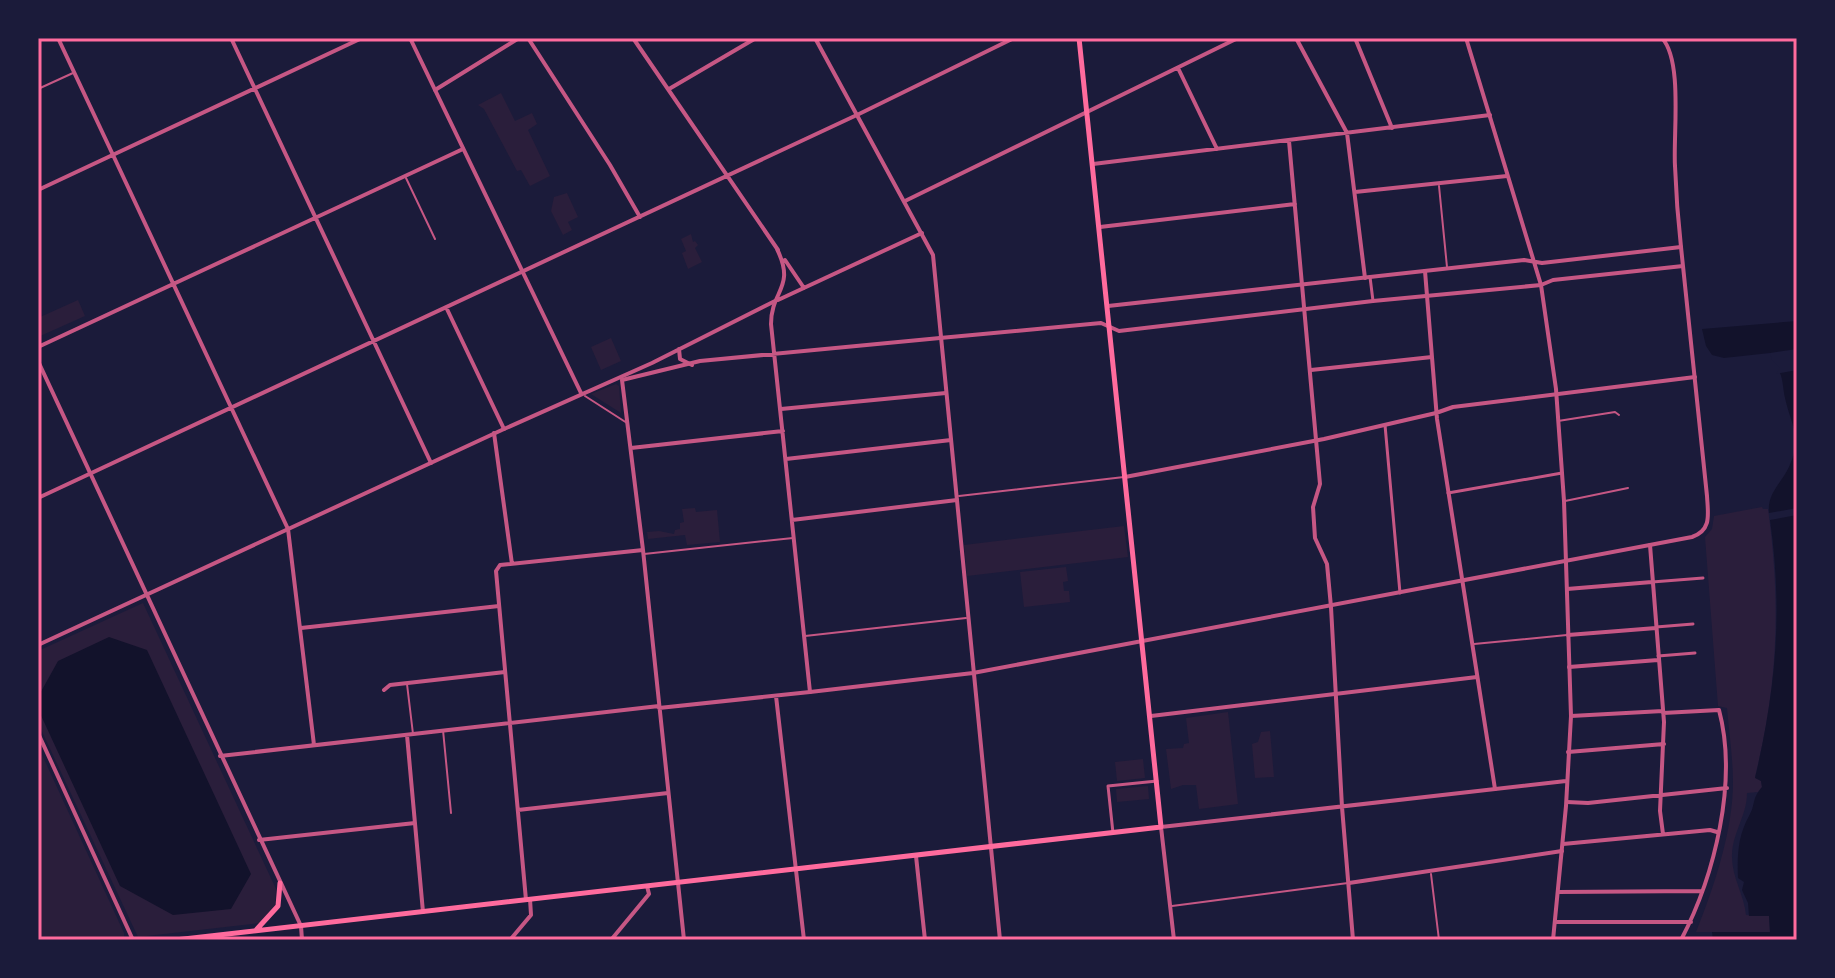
<svg xmlns="http://www.w3.org/2000/svg" width="1835" height="978" viewBox="0 0 1835 978" font-family="Signika,sans-serif">
  <style>
    .green { fill: #2a1e3b }
    .water { fill: #12122b }
    .pier { fill: #1b1b3a }
    .lines { fill: none; stroke-linecap: round; stroke-linejoin: round }
    .service { stroke: #c65784; stroke-width: 2 }
    .pedestrian { stroke: #c65784; stroke-width: 3 }
    .minor { stroke: #c65784; stroke-width: 4 }
    .tertiary { stroke: #c65784; stroke-width: 4 }
    .secondary { stroke: #ff6b9d; stroke-width: 5 }
    .neatline { fill: none; stroke: #ff6b9d; stroke-width: 3 }
  </style>
  <rect width="100%" height="100%" fill="#1b1b3a"/>
  <path class="green" d="M 501,93 L 515,121 L 532,113 L 537,124 L 528,130 L 550,176 L 530,186 L 521,170 L 517,171 L 484,109 L 478,105 Z
    M 567,193 L 578,217 L 568,222 L 572,230 L 563,235 L 551,211 L 554,197 Z
    M 691,234 L 693,242 L 695,241 L 698,245 L 695,248 L 702,262 L 688,269 L 682,253 L 686,251 L 681,239 Z
    M 78,300 L 85,316 L 38,337 L 38,318 Z
    M 611,338 L 621,361 L 601,370 L 591,347 Z
    M 616,384 L 619,386 L 621,413 L 591,394 Z
    M 1762,507 L 1763,509 L 1768,509 C 1781,604 1778,684 1755,777 L 1761,781 L 1762,787 L 1758,792 L 1747,793 C 1747,815 1733,832 1732,854 C 1731,876 1744,894 1746,915 L 1769,916 L 1770,932 L 1696,932 C 1714,887 1733,831 1733,782 C 1733,758 1729,733 1727,708 L 1718,706 L 1705,537 L 1712,529 L 1714,516 Z
    M 695,508 L 696,512 L 717,510 L 720,542 L 687,545 L 685,535 L 648,539 L 647,532 L 659,531 L 674,534 L 675,530 L 680,529 L 680,523 L 684,522 L 682,509 Z
    M 1124,526 L 1128,557 L 967,576 L 964,545 Z
    M 1066,567 L 1068,581 L 1063,582 L 1064,591 L 1069,591 L 1070,602 L 1024,607 L 1020,572 Z
    M 143,603 L 276,889 L 275,905 L 260,923 L 138,937 L 38,723 L 38,651 Z
    M 1228,712 L 1238,804 L 1199,809 L 1196,785 L 1183,785 L 1171,789 L 1166,749 L 1183,748 L 1184,744 L 1189,743 L 1186,718 Z
    M 1270,731 L 1274,777 L 1255,778 L 1252,744 L 1258,742 L 1261,732 Z
    M 38,746 L 124,933 L 124,940 L 38,940 Z
    M 1143,759 L 1145,778 L 1117,781 L 1115,762 Z
    M 1148,786 L 1149,799 L 1117,802 L 1116,789 Z"/>
  <path class="water" d="M 1797,321 L 1797,508 L 1769,513 C 1767,493 1781,484 1789,467 C 1803,436 1791,426 1785,398 C 1783,389 1783,380 1780,373 L 1785,368 L 1770,353 L 1724,358 L 1712,355 L 1706,346 L 1702,329 Z
    M 1797,515 L 1797,940 L 1713,940 L 1712,932 L 1770,932 L 1769,916 L 1749,916 L 1748,903 L 1742,890 L 1744,882 L 1738,878 C 1737,855 1738,836 1749,816 C 1756,804 1751,800 1762,787 L 1761,781 L 1755,778 C 1776,688 1783,612 1770,520 Z
    M 109,637 L 147,650 L 251,874 L 231,909 L 173,915 L 120,886 L 38,709 L 38,697 L 58,661 Z"/>
  <path class="pier" d="M 1797,349 L 1797,370 L 1776,374 L 1780,368 L 1772,360 L 1770,353 Z"/>
  <g class="lines">
    <path class="service" d="M 38,89 L 73,73
      M 406,178 L 435,239
      M 1439,186 L 1447,267
      M 585,396 L 627,423
      M 1558,421 L 1615,412 L 1619,415
      M 959,496 L 1124,477
      M 1565,501 L 1628,488
      M 644,554 L 793,538
      M 805,636 L 966,618
      M 1474,644 L 1567,635
      M 407,684 L 413,734
      M 443,730 L 451,813
      M 1431,874 L 1439,940
      M 1172,906 L 1348,883"/>
    <path class="pedestrian" d="M 1370,277 L 1373,301
      M 1385,425 L 1400,593
      M 1448,493 L 1562,473
      M 1652,582 L 1703,578
      M 1656,627 L 1693,624
      M 1658,656 L 1695,653
      M 1113,833 L 1108,786 L 1157,781"/>
    <path class="minor" d="M 231,38 L 431,463
      M 528,38 L 610,165 L 640,217
      M 633,38 L 778,250
      M 1296,38 L 1347,133 L 1365,278
      M 1355,38 L 1392,128
      M 1542,38 L 1563,38
      M 1662,38 C 1683,61 1673,135 1675,166 C 1676,193 1678,220 1681,247
      M 1178,68 L 1217,149
      M 669,89 L 756,38
      M 435,90 L 519,38
      M 1289,141 L 1320,484 L 1313,507 L 1315,538 L 1327,564 L 1331,607
      M 113,155 L 288,529 L 314,745
      M 1093,164 L 1490,115
      M 38,190 L 362,38
      M 1355,192 L 1507,176
      M 905,201 L 1238,38
      M 1100,227 L 1295,204
      M 785,260 L 804,288
      M 1425,271 L 1437,419 L 1495,789
      M 778,300 L 922,233
      M 446,307 L 504,429
      M 38,347 L 463,149
      M 1311,370 L 1432,357
      M 622,380 L 643,550 L 684,940
      M 622,380 L 700,361 L 940,338
      M 781,409 L 946,393
      M 1436,413 L 1453,407 L 1695,377
      M 494,433 L 512,564
      M 631,448 L 783,431
      M 786,459 L 951,440
      M 38,498 L 859,114 L 1014,38
      M 792,520 L 957,500
      M 1650,545 L 1664,722 L 1660,811 L 1663,834
      M 1567,589 L 1652,582
      M 301,628 L 499,606
      M 1568,635 L 1656,628
      M 1569,667 L 1658,660
      M 384,690 L 390,685 L 505,672
      M 776,696 L 804,940
      M 659,708 L 810,692 L 771,324 C 771,290 796,288 777,249
      M 1663,713 L 1719,710 C 1738,781 1715,875 1681,940
      M 1151,716 L 1477,677
      M 1571,716 L 1663,711
      M 407,735 L 423,912
      M 1568,752 L 1664,744
      M 220,756 L 659,706
      M 1567,802 L 1588,803 L 1727,788
      M 518,810 L 668,793
      M 259,840 L 415,823
      M 1563,844 L 1710,830 L 1717,832
      M 916,856 L 925,940
      M 1349,883 L 1562,851
      M 1558,892 L 1702,891
      M 526,900 L 496,571 L 500,565 L 643,550
      M 1555,922 L 1691,922
      M 510,940 L 531,915 L 530,899
      M 611,940 L 649,894 L 647,886"/>
    <path class="tertiary" d="M 58,38 L 113,155
      M 410,38 L 581,393
      M 815,38 L 933,255 L 1000,940
      M 1466,38 L 1541,285 L 1556,389 L 1564,501 L 1571,716 L 1566,806 L 1553,940
      M 940,338 L 1101,323 L 1119,331 L 1373,301 L 1541,285 L 1553,280 L 1683,266
      M 679,349 L 680,359 L 692,365
      M 38,361 L 301,926 L 302,940
      M 1125,477 L 1324,439 L 1436,413
      M 1331,607 L 1342,807 L 1353,940
      M 38,645 L 504,429 L 652,363 L 775,301
      M 810,692 L 973,673 L 1692,537 C 1712,530 1708,514 1707,496 L 1681,247 L 1542,263 L 1524,260 L 1108,306
      M 38,733 L 133,940
      M 1174,940 L 1161,827 L 1566,781"/>
    <path class="secondary" d="M 257,929 L 278,906 L 280,883
      M 175,940 L 1161,827 L 1079,38"/>
  </g>
  <rect width="1835" height="978" fill="none" stroke="#1b1b3a" stroke-width="80"/>
  <rect x="40" y="40" width="1755" height="898" class="neatline"/>
</svg>
